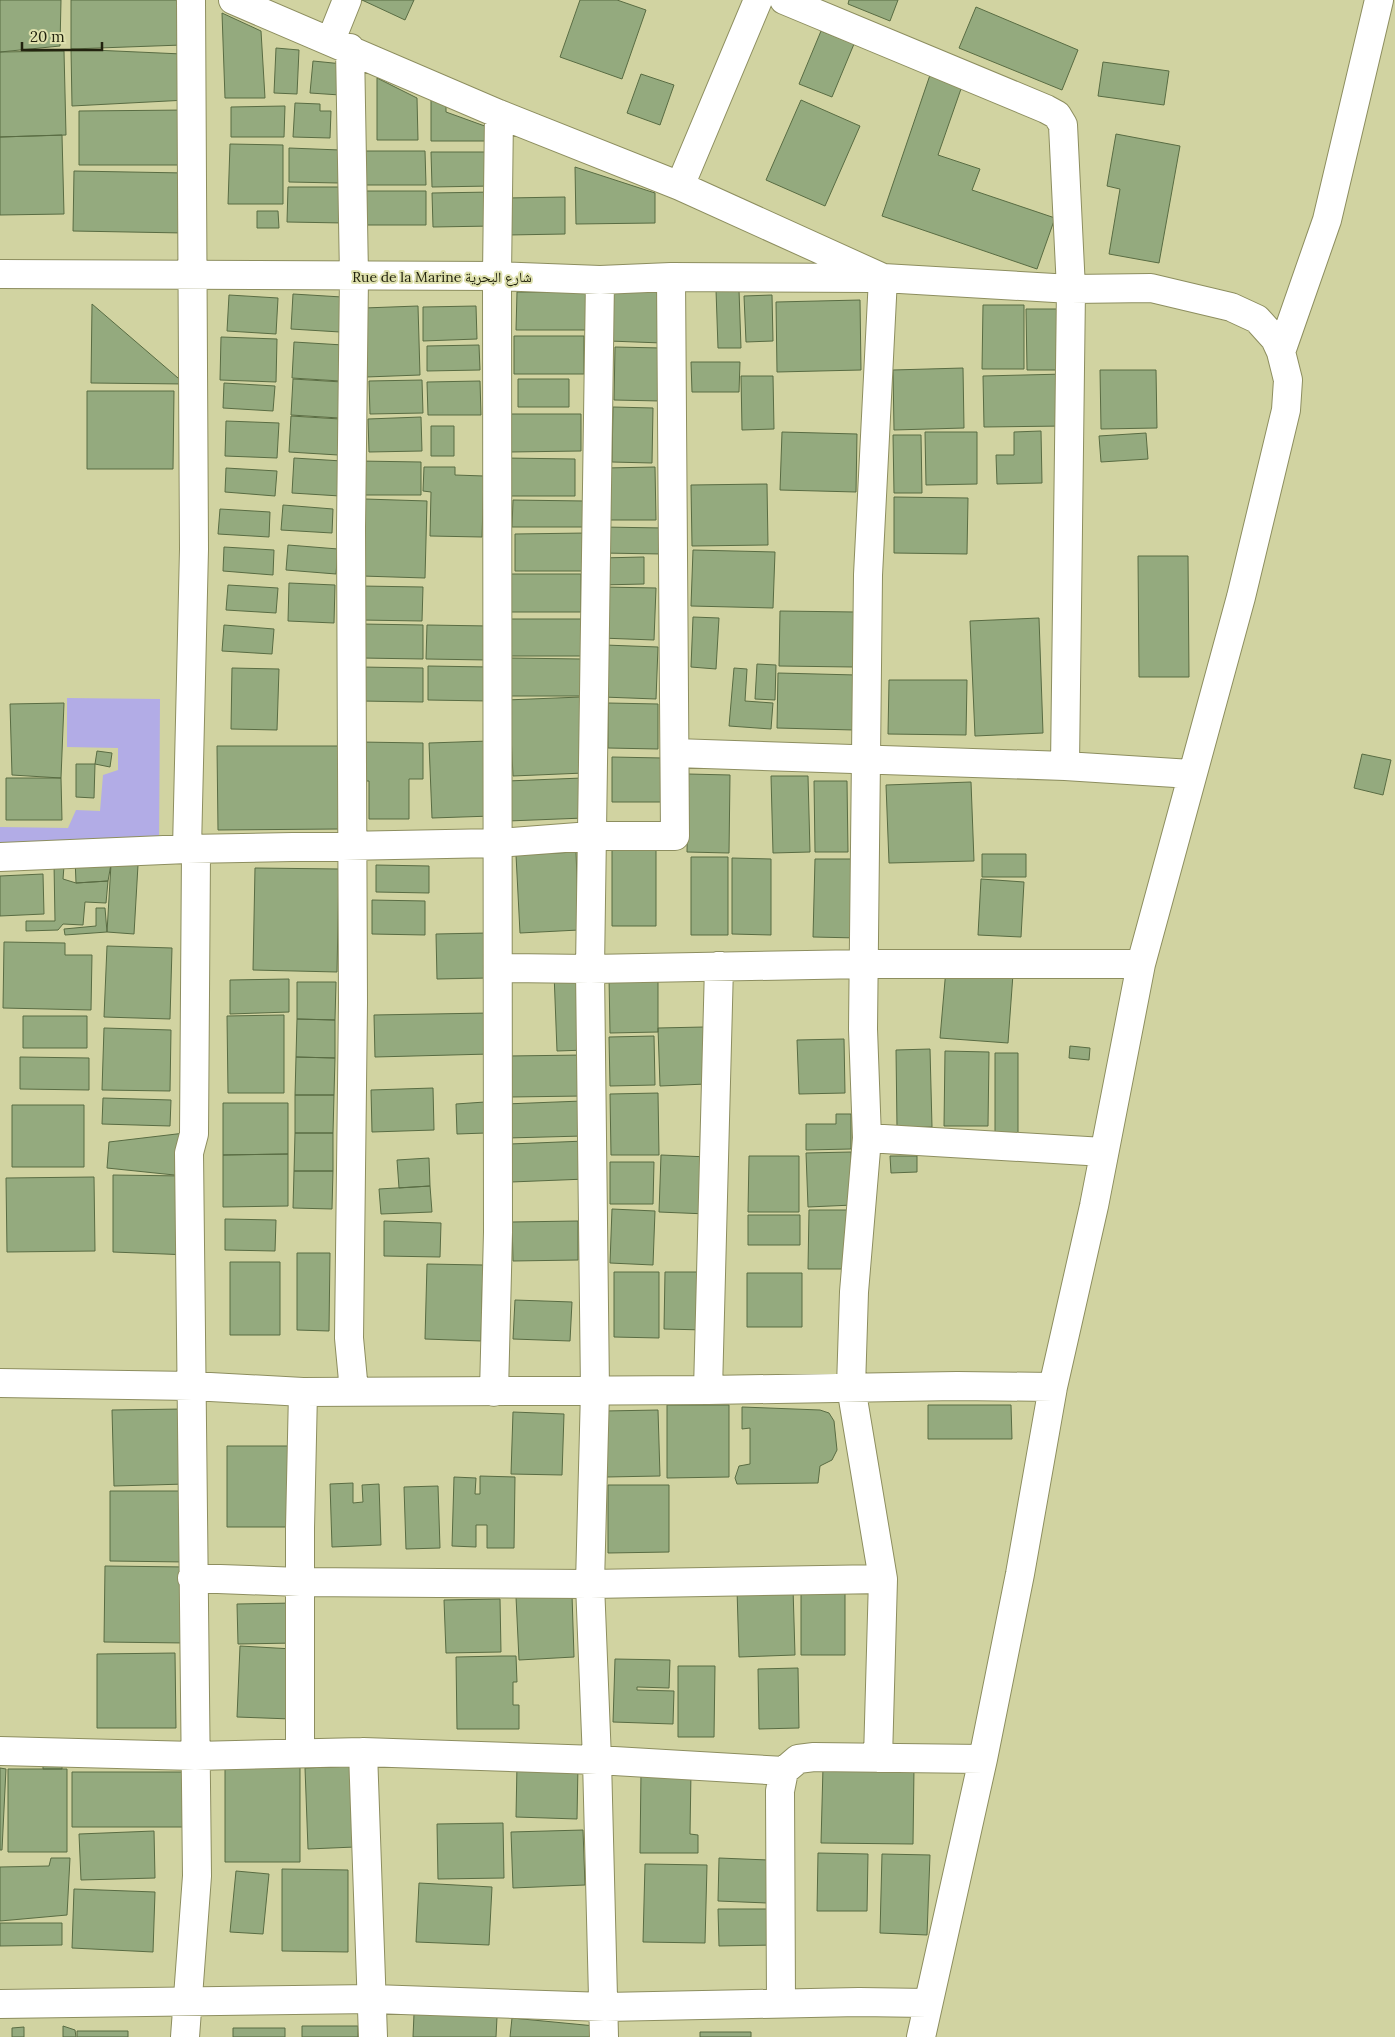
<svg xmlns="http://www.w3.org/2000/svg" width="1395" height="2037" viewBox="0 0 1395 2037" font-family="Lora,'Noto Naskh Arabic',serif">
  <style>
    .green { fill: #b2ace6 }
    .building { fill: #94aa7e; stroke: #596c43 }
    .lines { fill: none; stroke-linecap: round; stroke-linejoin: round }
    .street-casing { stroke: #8d8e5f; stroke-width: 30 }
    .street { stroke: #fff; stroke-width: 28 }
    .labels { text-anchor: middle; stroke-width: 4; stroke-linejoin: round; paint-order: stroke }
    .street-label { font-size: 14px; fill: #22230f; stroke: #dee0ad }
  </style>
  <rect width="100%" height="100%" fill="#d1d3a1"/>
  <path class="green" d="M 67,698 L 160,699 L 159,850 L 0,848 L 0,827 L 68,828 L 76,810 L 100,811 L 103,775 L 118,770 L 118,748 L 67,747 Z"/>
  <path class="building" d="M 0,0 L 61,0 L 60,46 L 0,52 Z
    M 71,0 L 181,0 L 182,45 L 71,49 Z
    M 362,0 L 414,0 L 405,20 Z
    M 580,0 L 617,0 L 646,10 L 622,79 L 560,57 Z
    M 849,0 L 898,0 L 890,21 L 848,4 Z
    M 976,7 L 1078,50 L 1062,90 L 959,48 Z
    M 222,13 L 261,31 L 265,98 L 225,98 Z
    M 821,31 L 854,44 L 832,97 L 799,84 Z
    M 276,48 L 299,50 L 297,94 L 274,93 Z
    M 71,49 L 182,54 L 187,100 L 72,106 Z
    M 64,51 L 66,135 L 0,137 L 0,52 Z
    M 313,61 L 343,64 L 340,95 L 310,93 Z
    M 1103,62 L 1169,71 L 1164,105 L 1098,96 Z
    M 641,74 L 674,85 L 660,125 L 627,113 Z
    M 930,75 L 962,86 L 938,155 L 980,169 L 972,190 L 1055,218 L 1037,269 L 882,216 Z
    M 377,78 L 417,98 L 418,140 L 377,140 Z
    M 431,99 L 446,106 L 446,112 L 493,129 L 494,141 L 431,141 Z
    M 801,100 L 860,126 L 825,206 L 766,180 Z
    M 295,103 L 320,104 L 320,111 L 331,111 L 330,138 L 293,137 Z
    M 285,106 L 284,137 L 231,137 L 231,107 Z
    M 186,110 L 186,165 L 79,165 L 79,111 Z
    M 1116,134 L 1180,146 L 1159,263 L 1109,254 L 1120,189 L 1107,186 Z
    M 62,135 L 64,214 L 0,215 L 0,137 Z
    M 230,144 L 283,145 L 283,204 L 228,204 Z
    M 289,148 L 340,150 L 339,183 L 289,182 Z
    M 365,151 L 425,151 L 426,185 L 366,185 Z
    M 431,152 L 492,152 L 492,186 L 432,187 Z
    M 575,167 L 655,193 L 655,223 L 576,224 Z
    M 74,171 L 185,173 L 184,233 L 73,231 Z
    M 288,187 L 344,187 L 344,223 L 287,222 Z
    M 366,191 L 426,191 L 426,225 L 366,225 Z
    M 493,192 L 493,226 L 433,227 L 432,193 Z
    M 565,197 L 565,234 L 508,235 L 507,198 Z
    M 257,211 L 278,211 L 279,228 L 257,228 Z
    M 611,289 L 664,291 L 662,343 L 609,341 Z
    M 716,290 L 739,290 L 741,348 L 718,348 Z
    M 517,292 L 587,292 L 587,330 L 516,330 Z
    M 293,294 L 342,297 L 340,332 L 291,329 Z
    M 229,295 L 278,298 L 276,334 L 227,331 Z
    M 772,295 L 773,341 L 746,342 L 744,296 Z
    M 860,300 L 861,370 L 777,372 L 776,302 Z
    M 92,304 L 185,384 L 91,383 Z
    M 983,305 L 1024,305 L 1024,369 L 982,369 Z
    M 418,306 L 420,375 L 366,377 L 364,308 Z
    M 476,306 L 477,339 L 423,341 L 423,307 Z
    M 1026,309 L 1066,309 L 1066,370 L 1027,370 Z
    M 514,336 L 584,336 L 584,374 L 514,374 Z
    M 221,337 L 277,339 L 276,382 L 220,380 Z
    M 294,342 L 343,345 L 340,381 L 292,378 Z
    M 479,345 L 480,370 L 427,371 L 427,346 Z
    M 615,347 L 661,348 L 660,401 L 614,400 Z
    M 691,362 L 740,362 L 739,392 L 692,392 Z
    M 963,368 L 964,428 L 894,430 L 893,370 Z
    M 1100,370 L 1156,370 L 1157,428 L 1101,429 Z
    M 1065,374 L 1065,426 L 984,427 L 983,376 Z
    M 741,376 L 773,376 L 774,429 L 742,430 Z
    M 293,379 L 342,382 L 339,418 L 291,415 Z
    M 518,379 L 569,379 L 569,407 L 518,407 Z
    M 422,380 L 423,413 L 370,414 L 369,381 Z
    M 480,381 L 481,415 L 428,415 L 427,382 Z
    M 224,383 L 275,386 L 273,411 L 223,408 Z
    M 87,391 L 174,391 L 173,469 L 87,469 Z
    M 613,407 L 653,408 L 652,463 L 612,462 Z
    M 510,414 L 581,414 L 581,451 L 510,452 Z
    M 291,416 L 340,419 L 338,455 L 289,452 Z
    M 421,417 L 422,451 L 369,452 L 368,419 Z
    M 226,421 L 279,423 L 277,458 L 225,456 Z
    M 431,426 L 454,426 L 454,456 L 431,456 Z
    M 1041,431 L 1042,483 L 997,484 L 996,455 L 1014,455 L 1014,432 Z
    M 782,432 L 857,434 L 856,492 L 780,490 Z
    M 925,432 L 977,432 L 977,484 L 926,485 Z
    M 1146,433 L 1148,459 L 1101,462 L 1099,436 Z
    M 893,435 L 921,435 L 922,493 L 894,493 Z
    M 294,458 L 342,461 L 340,496 L 292,493 Z
    M 504,458 L 575,459 L 575,496 L 504,496 Z
    M 359,461 L 421,462 L 421,495 L 359,495 Z
    M 424,467 L 455,467 L 455,475 L 484,476 L 482,537 L 430,536 L 431,492 L 423,491 Z
    M 655,467 L 656,520 L 607,520 L 606,468 Z
    M 226,468 L 277,471 L 275,496 L 225,492 Z
    M 767,484 L 768,545 L 692,546 L 691,485 Z
    M 894,497 L 968,498 L 967,554 L 894,553 Z
    M 365,499 L 427,501 L 425,578 L 362,576 Z
    M 513,500 L 584,501 L 583,527 L 512,527 Z
    M 283,505 L 333,509 L 332,533 L 281,530 Z
    M 220,509 L 270,512 L 269,537 L 218,534 Z
    M 602,527 L 663,528 L 662,554 L 602,553 Z
    M 586,533 L 586,571 L 515,571 L 515,534 Z
    M 288,545 L 338,549 L 336,574 L 286,570 Z
    M 224,547 L 274,550 L 273,575 L 223,571 Z
    M 693,550 L 775,552 L 773,608 L 691,606 Z
    M 1138,556 L 1188,556 L 1189,677 L 1139,677 Z
    M 644,557 L 644,584 L 600,585 L 600,558 Z
    M 511,574 L 581,574 L 581,612 L 511,612 Z
    M 289,583 L 335,585 L 334,623 L 288,621 Z
    M 228,585 L 278,588 L 276,613 L 226,610 Z
    M 361,586 L 423,587 L 422,621 L 361,620 Z
    M 603,587 L 656,588 L 654,640 L 601,638 Z
    M 780,611 L 855,612 L 854,667 L 779,666 Z
    M 693,617 L 719,618 L 716,669 L 691,667 Z
    M 1039,618 L 1043,733 L 975,736 L 970,621 Z
    M 511,619 L 582,619 L 582,656 L 511,656 Z
    M 362,624 L 423,625 L 423,659 L 361,658 Z
    M 224,625 L 274,629 L 272,654 L 222,651 Z
    M 427,625 L 489,626 L 488,660 L 426,659 Z
    M 605,645 L 658,647 L 656,699 L 603,697 Z
    M 510,658 L 581,659 L 581,696 L 510,696 Z
    M 757,664 L 776,665 L 775,700 L 755,699 Z
    M 428,666 L 490,667 L 489,701 L 428,700 Z
    M 361,667 L 423,668 L 423,702 L 361,701 Z
    M 232,668 L 279,669 L 277,730 L 231,729 Z
    M 734,668 L 747,669 L 745,701 L 773,703 L 771,729 L 729,726 Z
    M 778,673 L 856,675 L 854,730 L 777,728 Z
    M 889,680 L 967,680 L 966,735 L 888,734 Z
    M 581,697 L 584,773 L 513,776 L 511,735 L 506,700 Z
    M 64,703 L 61,778 L 12,775 L 10,704 Z
    M 608,703 L 658,704 L 658,749 L 608,748 Z
    M 489,741 L 492,816 L 432,818 L 429,743 Z
    M 360,742 L 423,743 L 423,779 L 409,779 L 409,819 L 369,819 L 369,781 L 360,781 Z
    M 217,746 L 340,746 L 340,829 L 218,830 Z
    M 97,751 L 112,753 L 110,767 L 95,764 Z
    M 1362,754 L 1391,760 L 1383,795 L 1354,788 Z
    M 612,757 L 662,758 L 662,802 L 612,802 Z
    M 76,764 L 95,764 L 94,798 L 76,797 Z
    M 688,774 L 730,775 L 729,853 L 687,852 Z
    M 771,776 L 808,776 L 810,852 L 773,853 Z
    M 6,778 L 61,778 L 62,820 L 6,820 Z
    M 582,778 L 584,818 L 508,821 L 507,781 Z
    M 814,781 L 847,781 L 848,852 L 815,852 Z
    M 971,782 L 974,861 L 889,863 L 886,785 Z
    M 612,844 L 656,844 L 656,926 L 612,926 Z
    M 576,852 L 579,930 L 520,933 L 516,855 Z
    M 982,854 L 1026,854 L 1026,877 L 982,877 Z
    M 691,857 L 728,857 L 728,935 L 691,935 Z
    M 75,858 L 111,864 L 108,881 L 76,883 Z
    M 732,858 L 771,859 L 771,935 L 732,934 Z
    M 815,859 L 859,859 L 858,938 L 813,937 Z
    M 54,864 L 64,866 L 63,879 L 76,883 L 108,881 L 106,903 L 85,902 L 83,925 L 63,924 L 58,930 L 26,931 L 26,921 L 55,921 Z
    M 111,864 L 138,865 L 134,934 L 107,932 Z
    M 376,865 L 429,866 L 429,893 L 376,892 Z
    M 255,868 L 339,869 L 337,972 L 253,970 Z
    M 43,874 L 44,914 L 0,916 L 0,876 Z
    M 981,879 L 1024,882 L 1021,937 L 978,935 Z
    M 372,900 L 425,901 L 425,935 L 372,934 Z
    M 96,908 L 105,908 L 107,932 L 65,935 L 64,929 L 96,926 Z
    M 487,933 L 488,978 L 437,979 L 436,934 Z
    M 4,942 L 65,943 L 65,955 L 92,955 L 91,1010 L 3,1008 Z
    M 107,946 L 172,948 L 170,1019 L 104,1017 Z
    M 946,969 L 1013,974 L 1008,1043 L 940,1038 Z
    M 585,972 L 587,1050 L 557,1051 L 554,973 Z
    M 658,976 L 658,1032 L 610,1033 L 609,977 Z
    M 289,979 L 289,1012 L 230,1014 L 230,980 Z
    M 297,982 L 336,982 L 335,1020 L 297,1019 Z
    M 489,1013 L 490,1054 L 375,1057 L 374,1015 Z
    M 284,1015 L 284,1093 L 228,1093 L 227,1016 Z
    M 23,1016 L 87,1016 L 87,1048 L 23,1048 Z
    M 297,1019 L 335,1020 L 335,1058 L 296,1057 Z
    M 704,1027 L 706,1084 L 660,1086 L 658,1028 Z
    M 104,1028 L 171,1030 L 170,1091 L 102,1090 Z
    M 654,1036 L 655,1085 L 610,1086 L 609,1037 Z
    M 844,1039 L 845,1093 L 799,1094 L 797,1040 Z
    M 1070,1046 L 1090,1048 L 1089,1060 L 1069,1058 Z
    M 930,1049 L 932,1127 L 897,1128 L 896,1050 Z
    M 945,1051 L 989,1052 L 988,1126 L 944,1126 Z
    M 995,1053 L 1018,1053 L 1018,1137 L 995,1137 Z
    M 583,1055 L 583,1096 L 510,1097 L 509,1056 Z
    M 20,1057 L 89,1058 L 89,1090 L 20,1089 Z
    M 296,1057 L 335,1058 L 334,1095 L 295,1095 Z
    M 433,1088 L 434,1130 L 372,1132 L 371,1090 Z
    M 658,1093 L 659,1155 L 611,1155 L 610,1094 Z
    M 295,1095 L 334,1095 L 333,1133 L 295,1133 Z
    M 103,1098 L 171,1100 L 170,1126 L 102,1124 Z
    M 582,1101 L 583,1136 L 507,1138 L 505,1104 Z
    M 485,1102 L 486,1133 L 457,1134 L 456,1104 Z
    M 223,1103 L 288,1103 L 288,1154 L 223,1155 Z
    M 12,1105 L 84,1105 L 84,1167 L 12,1167 Z
    M 836,1114 L 851,1114 L 851,1149 L 806,1150 L 806,1124 L 836,1124 Z
    M 185,1133 L 184,1176 L 107,1168 L 109,1142 Z
    M 295,1133 L 333,1133 L 333,1171 L 294,1171 Z
    M 585,1141 L 586,1179 L 511,1182 L 510,1144 Z
    M 851,1152 L 853,1205 L 808,1207 L 806,1153 Z
    M 288,1154 L 288,1206 L 223,1207 L 223,1155 Z
    M 661,1155 L 709,1157 L 707,1214 L 659,1212 Z
    M 749,1156 L 799,1156 L 799,1212 L 748,1212 Z
    M 890,1156 L 917,1156 L 917,1172 L 891,1173 Z
    M 429,1158 L 430,1186 L 399,1188 L 397,1160 Z
    M 610,1162 L 654,1162 L 653,1204 L 610,1204 Z
    M 294,1171 L 333,1171 L 332,1209 L 293,1208 Z
    M 113,1175 L 184,1176 L 190,1255 L 113,1252 Z
    M 94,1177 L 95,1251 L 7,1252 L 6,1178 Z
    M 430,1186 L 432,1212 L 381,1214 L 379,1189 Z
    M 612,1209 L 655,1211 L 653,1265 L 610,1263 Z
    M 809,1210 L 854,1210 L 853,1269 L 808,1269 Z
    M 748,1215 L 800,1215 L 800,1245 L 748,1245 Z
    M 225,1219 L 276,1220 L 275,1251 L 225,1250 Z
    M 384,1221 L 441,1223 L 440,1257 L 384,1256 Z
    M 578,1221 L 578,1260 L 513,1261 L 512,1222 Z
    M 297,1253 L 330,1253 L 329,1331 L 297,1330 Z
    M 230,1262 L 280,1262 L 280,1335 L 230,1335 Z
    M 427,1264 L 483,1265 L 481,1341 L 425,1339 Z
    M 614,1272 L 659,1272 L 659,1338 L 614,1337 Z
    M 665,1272 L 706,1272 L 705,1330 L 664,1329 Z
    M 747,1273 L 802,1273 L 802,1327 L 747,1327 Z
    M 515,1300 L 572,1302 L 570,1341 L 513,1339 Z
    M 667,1405 L 729,1405 L 729,1477 L 667,1478 Z
    M 928,1405 L 1011,1405 L 1012,1439 L 928,1439 Z
    M 742,1407 L 820,1410 L 829,1413 L 834,1421 L 837,1450 L 832,1460 L 820,1466 L 818,1483 L 737,1484 L 735,1478 L 739,1466 L 750,1464 L 750,1428 L 742,1429 Z
    M 184,1409 L 186,1484 L 114,1486 L 112,1410 Z
    M 658,1410 L 660,1476 L 606,1477 L 605,1411 Z
    M 513,1412 L 564,1414 L 562,1475 L 511,1474 Z
    M 227,1446 L 289,1446 L 289,1527 L 227,1527 Z
    M 480,1476 L 515,1477 L 514,1548 L 487,1548 L 487,1525 L 476,1525 L 476,1547 L 452,1546 L 454,1477 L 476,1478 L 475,1494 L 480,1494 Z
    M 353,1483 L 353,1503 L 363,1502 L 362,1485 L 379,1484 L 381,1545 L 332,1547 L 330,1484 Z
    M 608,1485 L 669,1485 L 669,1552 L 608,1553 Z
    M 438,1486 L 440,1548 L 406,1549 L 404,1487 Z
    M 110,1491 L 186,1491 L 186,1562 L 110,1561 Z
    M 105,1566 L 186,1567 L 186,1643 L 104,1642 Z
    M 793,1588 L 795,1655 L 739,1657 L 737,1589 Z
    M 845,1591 L 845,1655 L 801,1655 L 801,1592 Z
    M 572,1595 L 574,1657 L 519,1660 L 516,1597 Z
    M 500,1599 L 501,1652 L 446,1653 L 444,1600 Z
    M 294,1603 L 295,1643 L 238,1644 L 237,1604 Z
    M 240,1646 L 293,1649 L 291,1719 L 237,1717 Z
    M 175,1653 L 176,1728 L 97,1728 L 97,1654 Z
    M 502,1656 L 516,1656 L 517,1682 L 513,1682 L 513,1705 L 519,1705 L 519,1729 L 457,1729 L 456,1657 Z
    M 615,1659 L 670,1660 L 669,1688 L 637,1687 L 637,1690 L 674,1691 L 673,1724 L 613,1722 Z
    M 678,1666 L 715,1666 L 714,1737 L 678,1737 Z
    M 798,1668 L 799,1728 L 759,1729 L 758,1669 Z
    M 43,1757 L 62,1757 L 62,1769 L 43,1769 Z
    M 517,1764 L 578,1765 L 577,1819 L 516,1817 Z
    M 225,1766 L 300,1766 L 300,1862 L 225,1862 Z
    M 352,1766 L 355,1847 L 308,1849 L 305,1768 Z
    M 823,1767 L 914,1768 L 913,1844 L 821,1843 Z
    M 0,1768 L 6,1769 L 2,1850 L 0,1850 Z
    M 8,1769 L 67,1769 L 67,1852 L 8,1852 Z
    M 72,1772 L 186,1772 L 186,1827 L 72,1827 Z
    M 641,1772 L 691,1773 L 690,1834 L 698,1835 L 698,1853 L 640,1853 Z
    M 503,1823 L 504,1878 L 438,1879 L 437,1824 Z
    M 583,1830 L 585,1885 L 513,1888 L 511,1832 Z
    M 154,1831 L 155,1878 L 81,1880 L 79,1834 Z
    M 818,1853 L 868,1854 L 867,1911 L 817,1911 Z
    M 882,1854 L 930,1855 L 927,1935 L 880,1933 Z
    M 51,1858 L 70,1858 L 67,1915 L 0,1921 L 0,1867 L 49,1866 Z
    M 719,1858 L 768,1860 L 767,1903 L 718,1901 Z
    M 645,1864 L 707,1865 L 705,1943 L 643,1942 Z
    M 282,1869 L 348,1870 L 348,1952 L 282,1951 Z
    M 236,1871 L 269,1874 L 263,1934 L 230,1932 Z
    M 419,1883 L 492,1887 L 489,1945 L 416,1942 Z
    M 74,1889 L 155,1892 L 153,1952 L 72,1948 Z
    M 718,1909 L 773,1909 L 774,1945 L 719,1946 Z
    M 0,1923 L 62,1923 L 62,1945 L 0,1946 Z
    M 414,2014 L 497,2017 L 496,2037 L 413,2037 Z
    M 512,2018 L 595,2026 L 594,2037 L 510,2037 Z
    M 63,2026 L 75,2030 L 76,2037 L 63,2037 Z
    M 302,2026 L 358,2026 L 358,2037 L 302,2037 Z
    M 24,2027 L 24,2037 L 12,2037 L 12,2028 Z
    M 233,2028 L 285,2028 L 285,2037 L 233,2037 Z
    M 77,2031 L 128,2031 L 128,2037 L 77,2037 Z
    M 700,2032 L 751,2032 L 751,2037 L 700,2037 Z"/>
  <g class="lines">
    <defs>
      <path id="street" d="M 233,0 L 499,114 L 680,186 L 883,278 L 1071,289 L 1151,288 L 1231,307 L 1257,319 L 1275,339 L 1281,352 L 1288,380 L 1286,410 L 1241,597 L 1141,964 L 1094,1206 L 1053,1387 L 1020,1574 L 983,1759 L 921,2037
        M 784,0 L 1046,109 L 1057,115 L 1063,125 L 1071,289 L 1065,766
        M 331,40 L 347,0
        M 350,48 L 354,276 L 351,528 L 353,1002 L 349,1338 L 354,1391
        M 680,186 L 758,0
        M 0,274 L 497,276 L 600,280 L 671,277 L 873,278
        M 600,280 L 590,969 L 595,1391 L 590,1584 L 597,1760 L 604,2037
        M 1281,352 L 1327,220 L 1379,0
        M 675,753 L 1065,766 L 1191,774
        M 0,857 L 187,849 L 497,843 L 591,836 L 675,836 L 671,277
        M 498,968 L 590,969 L 865,964 L 1141,964
        M 867,1138 L 1104,1152
        M 0,1383 L 192,1386 L 303,1392 L 708,1390 L 957,1386 L 1053,1387
        M 708,1390 L 719,966
        M 494,1392 L 498,1232 L 497,276 L 499,114
        M 192,1578 L 300,1582 L 590,1584 L 883,1579
        M 0,1751 L 195,1756 L 363,1752 L 597,1760 L 784,1771
        M 363,1752 L 373,2037
        M 300,1753 L 300,1528 L 303,1392
        M 878,1758 L 883,1579 L 851,1387 L 854,1292 L 867,1138 L 863,1029 L 868,575 L 883,278
        M 781,2003 L 780,1791 L 784,1771 L 798,1759 L 814,1757 L 983,1759
        M 0,2004 L 373,1999 L 605,2007 L 859,2002 L 927,2003
        M 185,2037 L 197,1876 L 189,1153 L 194,1134 L 196,853 L 187,849 L 194,549 L 191,0"/>
    </defs>
    <use href="#street" class="street-casing"/>
    <use href="#street" class="street"/>
  </g>
  <g class="labels">
    <g class="street-label">
      <text x="442" y="282">Rue de la Marine شارع البحرية</text>
    </g>
  </g>
  <path d="M22 42v8h80v-8" fill="none" stroke="#22230f" stroke-width="2.5"/>
  <text x="30" y="42" font-size="15" fill="#22230f" stroke="#dee0ad" stroke-width="4" paint-order="stroke">20 m</text>
</svg>
